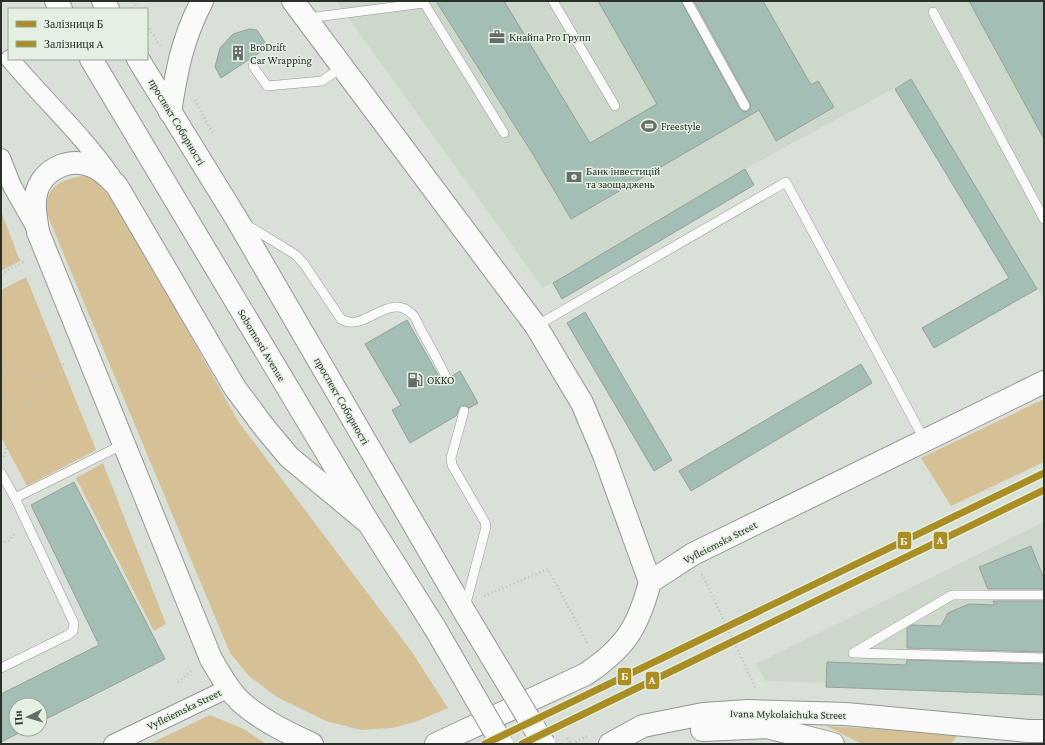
<svg xmlns="http://www.w3.org/2000/svg" width="1045" height="745" viewBox="0 0 1045 745" font-family="'Crimson Pro',serif">
  <style>
    .built { fill: #ccd9ca }
    .green { fill: #d6c197 }
    .building { fill: #a3beb5; stroke: #999f9a }
    .lines { fill: none; stroke-linecap: round; stroke-linejoin: round }
    .lane-casing { stroke: #939892; stroke-width: 10 }
    .street-casing { stroke: #939892; stroke-width: 20 }
    .secondary-casing { stroke: #939892; stroke-width: 24 }
    .highway-casing { stroke: #939892; stroke-width: 24 }
    .path { stroke: #bdc0bd; stroke-width: 2.5; stroke-dasharray: 1 3; stroke-linecap: butt }
    .lane { stroke: #f9faf9; stroke-width: 9 }
    .street { stroke: #f9faf9; stroke-width: 18 }
    .secondary { stroke: #f9faf9; stroke-width: 22 }
    .highway { stroke: #f9faf9; stroke-width: 22 }
    .highway-bridge-casing { stroke: #939892; stroke-width: 24; stroke-linecap: butt }
    .path-bridge { stroke: #bdc0bd; stroke-width: 2.5; stroke-dasharray: 1 3; stroke-linecap: butt }
    .highway-bridge { stroke: #f9faf9; stroke-width: 22 }
    .rail-1-casing { stroke: #e4f0e2; stroke-width: 10 }
    .rail-2-casing { stroke: #e4f0e2; stroke-width: 10 }
    .rail-1 { stroke: #aa8e23; stroke-width: 7 }
    .rail-2 { stroke: #aa8e23; stroke-width: 7 }
    .labels { text-anchor: middle; stroke-width: 3; stroke-linejoin: round; paint-order: stroke }
    .poi-label { font-size: 11px; fill: #2a2f2a; stroke: #e4f0e2; text-anchor: start }
    .street-label { font-size: 11px; fill: #2a2f2a; stroke: #e4f0e2 }
    .line-badge { stroke: #e4f0e2; stroke-width: 1.5 }
    .badge-label { font-size: 11px; text-anchor: middle; font-weight: bold; fill: #fff }
  </style>
  <rect width="100%" height="100%" fill="#d9e0d8"/>
  <path class="built" d="M 336,1 L 1044,1 L 1044,300 L 911,79 L 745,169 L 543,288 Z
    M 1044,522 L 1044,689 L 766,681 L 756,664 Z"/>
  <path class="green" d="M 82,176 L 95,179 L 119,208 L 238,421 L 412,652 L 448,708 L 415,722 L 392,728 L 361,730 L 326,721 L 277,697 L 249,676 L 230,653 L 47,214 C 44,189 58,180 82,176 Z
    M 1,211 L 20,261 L 1,271 Z
    M 26,277 L 96,450 L 27,486 L 1,437 L 1,290 Z
    M 1044,399 L 1044,462 L 951,506 L 921,458 Z
    M 103,463 L 166,624 L 154,631 L 76,478 Z
    M 210,715 L 244,729 L 266,744 L 149,744 Z
    M 826,726 L 959,733 L 951,744 L 862,744 Z"/>
  <path class="building" d="M 436,1 L 504,1 L 590,143 L 657,104 L 598,1 L 681,1 L 740,109 L 745,112 L 750,109 L 750,103 L 694,1 L 763,1 L 811,85 L 818,81 L 834,107 L 776,141 L 759,110 L 571,219 L 534,156 Z
    M 969,1 L 1044,1 L 1044,139 Z
    M 250,29 L 257,30 L 268,47 L 221,78 L 215,67 L 220,48 L 233,34 Z
    M 911,79 L 1037,289 L 934,348 L 922,328 L 1009,278 L 895,89 Z
    M 745,169 L 754,185 L 562,299 L 553,283 Z
    M 585,312 L 672,460 L 654,471 L 567,323 Z
    M 407,320 L 443,384 L 450,384 L 453,380 L 452,376 L 460,371 L 478,403 L 469,408 L 465,405 L 460,406 L 456,416 L 410,443 L 392,410 L 401,405 L 365,344 Z
    M 861,364 L 872,383 L 691,491 L 679,471 Z
    M 74,482 L 165,659 L 40,722 L 40,705 L 16,705 L 16,729 L 27,729 L 1,742 L 1,694 L 99,645 L 31,505 Z
    M 1031,546 L 1044,579 L 1044,589 L 988,589 L 979,567 Z
    M 993,601 L 1044,601 L 1044,652 L 907,648 L 907,628 L 912,625 L 941,626 L 948,613 L 969,604 L 995,605 Z
    M 907,660 L 1044,664 L 1044,695 L 826,687 L 827,662 L 906,665 Z"/>
  <g class="lines">
    <defs>
      <path id="lane" d="M 553,1 L 615,106
        M 687,1 L 745,106
        M 933,12 L 1044,219
        M 308,18 L 424,3 L 504,133
        M 253,66 L 267,86 L 322,81 L 342,67
        M 247,225 L 296,255 L 304,264 L 341,319 C 364,334 388,291 412,314 C 416,317 418,325 421,330 C 430,346 439,362 447,379
        M 536,326 L 786,182 L 925,441
        M 464,411 L 451,458 L 452,465 L 485,522 L 486,527 L 465,607
        M 1,473 L 15,498 L 74,623 L 73,631 L 66,636 L 1,668
        M 15,498 L 124,444
        M 1044,595 L 952,595 L 853,653 L 1044,658"/>
      <path id="street" d="M 10,59 C 43,99 81,133 111,176
        M 1,158 L 12,186 L 36,228
        M 113,744 L 229,688"/>
      <path id="secondary" d="M 293,1 L 536,326 L 582,403 L 604,455 L 650,582
        M 170,112 C 177,69 182,40 202,1
        M 702,730 L 767,727 L 833,744
        M 312,744 C 288,733 261,720 241,702 C 228,690 220,674 211,659 L 38,232 C 37,223 34,211 35,201 C 37,171 69,154 96,168 C 104,172 111,180 117,186 L 235,388 L 264,427 L 289,457 L 366,521
        M 436,744 L 586,674 C 626,647 638,627 650,582 L 693,554 L 1044,382
        M 610,744 L 643,726 L 703,714 L 748,711 L 846,714 L 1028,731 L 1044,731"/>
      <path id="highway" d="M 56,1 L 61,9
        M 103,1 L 108,9
        M 91,59 L 368,522 L 435,628
        M 138,59 L 236,218 L 464,611"/>
    </defs>
    <use href="#lane" class="lane-casing"/>
    <use href="#street" class="street-casing"/>
    <use href="#secondary" class="secondary-casing"/>
    <use href="#highway" class="highway-casing"/>
    <path class="path" d="M 134,1 L 137,9
      M 147,25 L 160,46
      M 195,100 L 213,134
      M 1,274 L 25,261
      M 1,362 L 4,376 L 1,375
      M 1,380 C 12,363 32,368 37,387 L 33,399 C 23,408 8,410 1,396
      M 35,380 L 66,363
      M 4,457 L 16,407
      M 1,544 L 10,540 L 14,534
      M 702,574 L 756,689
      M 484,596 L 548,569 L 588,644
      M 178,682 L 191,671
      M 572,744 L 589,735"/>
    <use href="#lane" class="lane"/>
    <use href="#street" class="street"/>
    <use href="#secondary" class="secondary"/>
    <use href="#highway" class="highway"/>
    <defs>
      <path id="highway-bridge" d="M 464,611 L 544,744
        M 435,628 L 502,744"/>
    </defs>
    <use href="#highway-bridge" class="highway-bridge-casing"/>
    <path class="path-bridge" d="M 567,738 L 571,744"/>
    <use href="#highway-bridge" class="highway-bridge"/>
    <defs>
      <path id="rail-1" d="M 485,744 L 1044,473"/>
      <path id="rail-2" d="M 522,744 L 1044,490"/>
    </defs>
    <use href="#rail-1" class="rail-1-casing"/>
    <use href="#rail-2" class="rail-2-casing"/>
    <use href="#rail-1" class="rail-1"/>
    <use href="#rail-2" class="rail-2"/>
  </g>
  <defs>
    <symbol id="office-bare" viewBox="-9 -9 18 18"><path d="M-6-3h4V-5.5h4V-3h4V5H-6ZM-1-4.5V-3h2v-1.5ZM-6 0V1H6V0Z" fill="#676d67" stroke="#e4f0e2" stroke-width="2.5" paint-order="stroke"/></symbol>
    <symbol id="building-bare" viewBox="-9 -9 18 18"><path d="M-4-6H4V6H1V3H-1V6H-4ZM-2.5-4.3h1.7v1.8h-1.7ZM.8-4.3h1.7v1.8H.8ZM-2.5-1h1.7V.8h-1.7ZM.8-1h1.7V.8H.8Z" fill="#676d67" stroke="#e4f0e2" stroke-width="2.5" paint-order="stroke"/></symbol>
    <symbol id="stadium-bare" viewBox="-9 -9 18 18"><path d="M0-5a6.5 5 0 1 0 0 10a6.5 5 0 1 0 0-10ZM-3.5-1.8h7v3.6h-7Z" fill="#676d67" stroke="#e4f0e2" stroke-width="2.5" paint-order="stroke"/></symbol>
    <symbol id="bank-bare" viewBox="-9 -9 18 18"><path d="M-6-4H6V4H-6ZM0-2.3a2.3 2.3 0 1 0 0 4.6a2.3 2.3 0 1 0 0-4.6Z" fill="#676d67" stroke="#e4f0e2" stroke-width="2.5" paint-order="stroke"/></symbol>
    <symbol id="fuel-bare" viewBox="-9 -9 18 18"><path d="M-5.5-6h7V0h2V4h1.3V-2.5L3-4.5l.8-.8L6-3V5H2.5V1h-1V6h-7ZM-4.2-4.7v3.2H.2V-4.7Z" fill="#676d67" stroke="#e4f0e2" stroke-width="2.5" paint-order="stroke"/></symbol>
  </defs>
  <g fill-rule="evenodd">
    <use href="#office-bare" x="486" y="26" width="22" height="22"/>
    <use href="#building-bare" x="227" y="42" width="22" height="22"/>
    <use href="#stadium-bare" x="638" y="115" width="22" height="22"/>
    <use href="#bank-bare" x="563" y="166" width="22" height="22"/>
    <use href="#fuel-bare" x="404" y="369" width="22" height="22"/>
  </g>
  <g class="labels">
    <g class="poi-label">
      <text x="509" y="41">Кнайпа Pro Групп</text>
      <text x="250" y="51">BroDrift<tspan x="250" dy="13">Car Wrapping</tspan></text>
      <text x="661" y="130">Freestyle</text>
      <text x="586" y="175">Банк інвестицій<tspan x="586" dy="13">та заощаджень</tspan></text>
      <text x="427" y="384">OKKO</text>
    </g>
    <g class="street-label">
      <text transform="translate(177 122) rotate(59)" y="4">проспект Соборності</text>
      <text transform="translate(262 345) rotate(59)" y="4">Sobornosti Avenue</text>
      <text transform="translate(342 401) rotate(60)" y="4">проспект Соборності</text>
      <text transform="translate(720 542) rotate(-27)" y="4">Vyfleiemska Street</text>
      <text transform="translate(184 709) rotate(-26)" y="4">Vyfleiemska Street</text>
      <text transform="translate(788 714) rotate(1)" y="4">Ivana Mykolaichuka Street</text>
    </g>
  </g>
  <g class="line-badge">
    <rect x="933" y="531" width="15" height="19" rx="4" fill="#aa8e23"/>
    <rect x="897" y="531" width="15" height="19" rx="4" fill="#aa8e23"/>
    <rect x="617" y="667" width="15" height="19" rx="4" fill="#aa8e23"/>
    <rect x="645" y="671" width="15" height="19" rx="4" fill="#aa8e23"/>
  </g>
  <g class="badge-label">
    <text x="940" y="544">A</text>
    <text x="904" y="545">Б</text>
    <text x="625" y="680">Б</text>
    <text x="652" y="684">A</text>
  </g>
  <rect width="1045" height="745" fill="none" stroke="#2a2f2a" stroke-width="4"/>
  <rect x="8" y="8" width="140" height="52" fill="#e4f0e2" stroke="#9aa398"/>
  <rect x="16" y="21" width="20" height="6" fill="#aa8e23" stroke="#9aa398"/>
  <text x="44" y="28" font-size="12" fill="#2a2f2a">Залізниця Б</text>
  <rect x="16" y="41" width="20" height="6" fill="#aa8e23" stroke="#9aa398"/>
  <text x="44" y="48" font-size="12" fill="#2a2f2a">Залізниця A</text>
  <g transform="translate(28 717) rotate(265)"><circle r="19" fill="#e4f0e2" stroke="#9aa398"/>
  <path d="M0-3L7 15L0 10L-7 15Z" fill="#676d67"/>
  <text y="-6" font-size="11" font-weight="bold" text-anchor="middle" fill="#2a2f2a">Пн</text>
  </g>
</svg>
